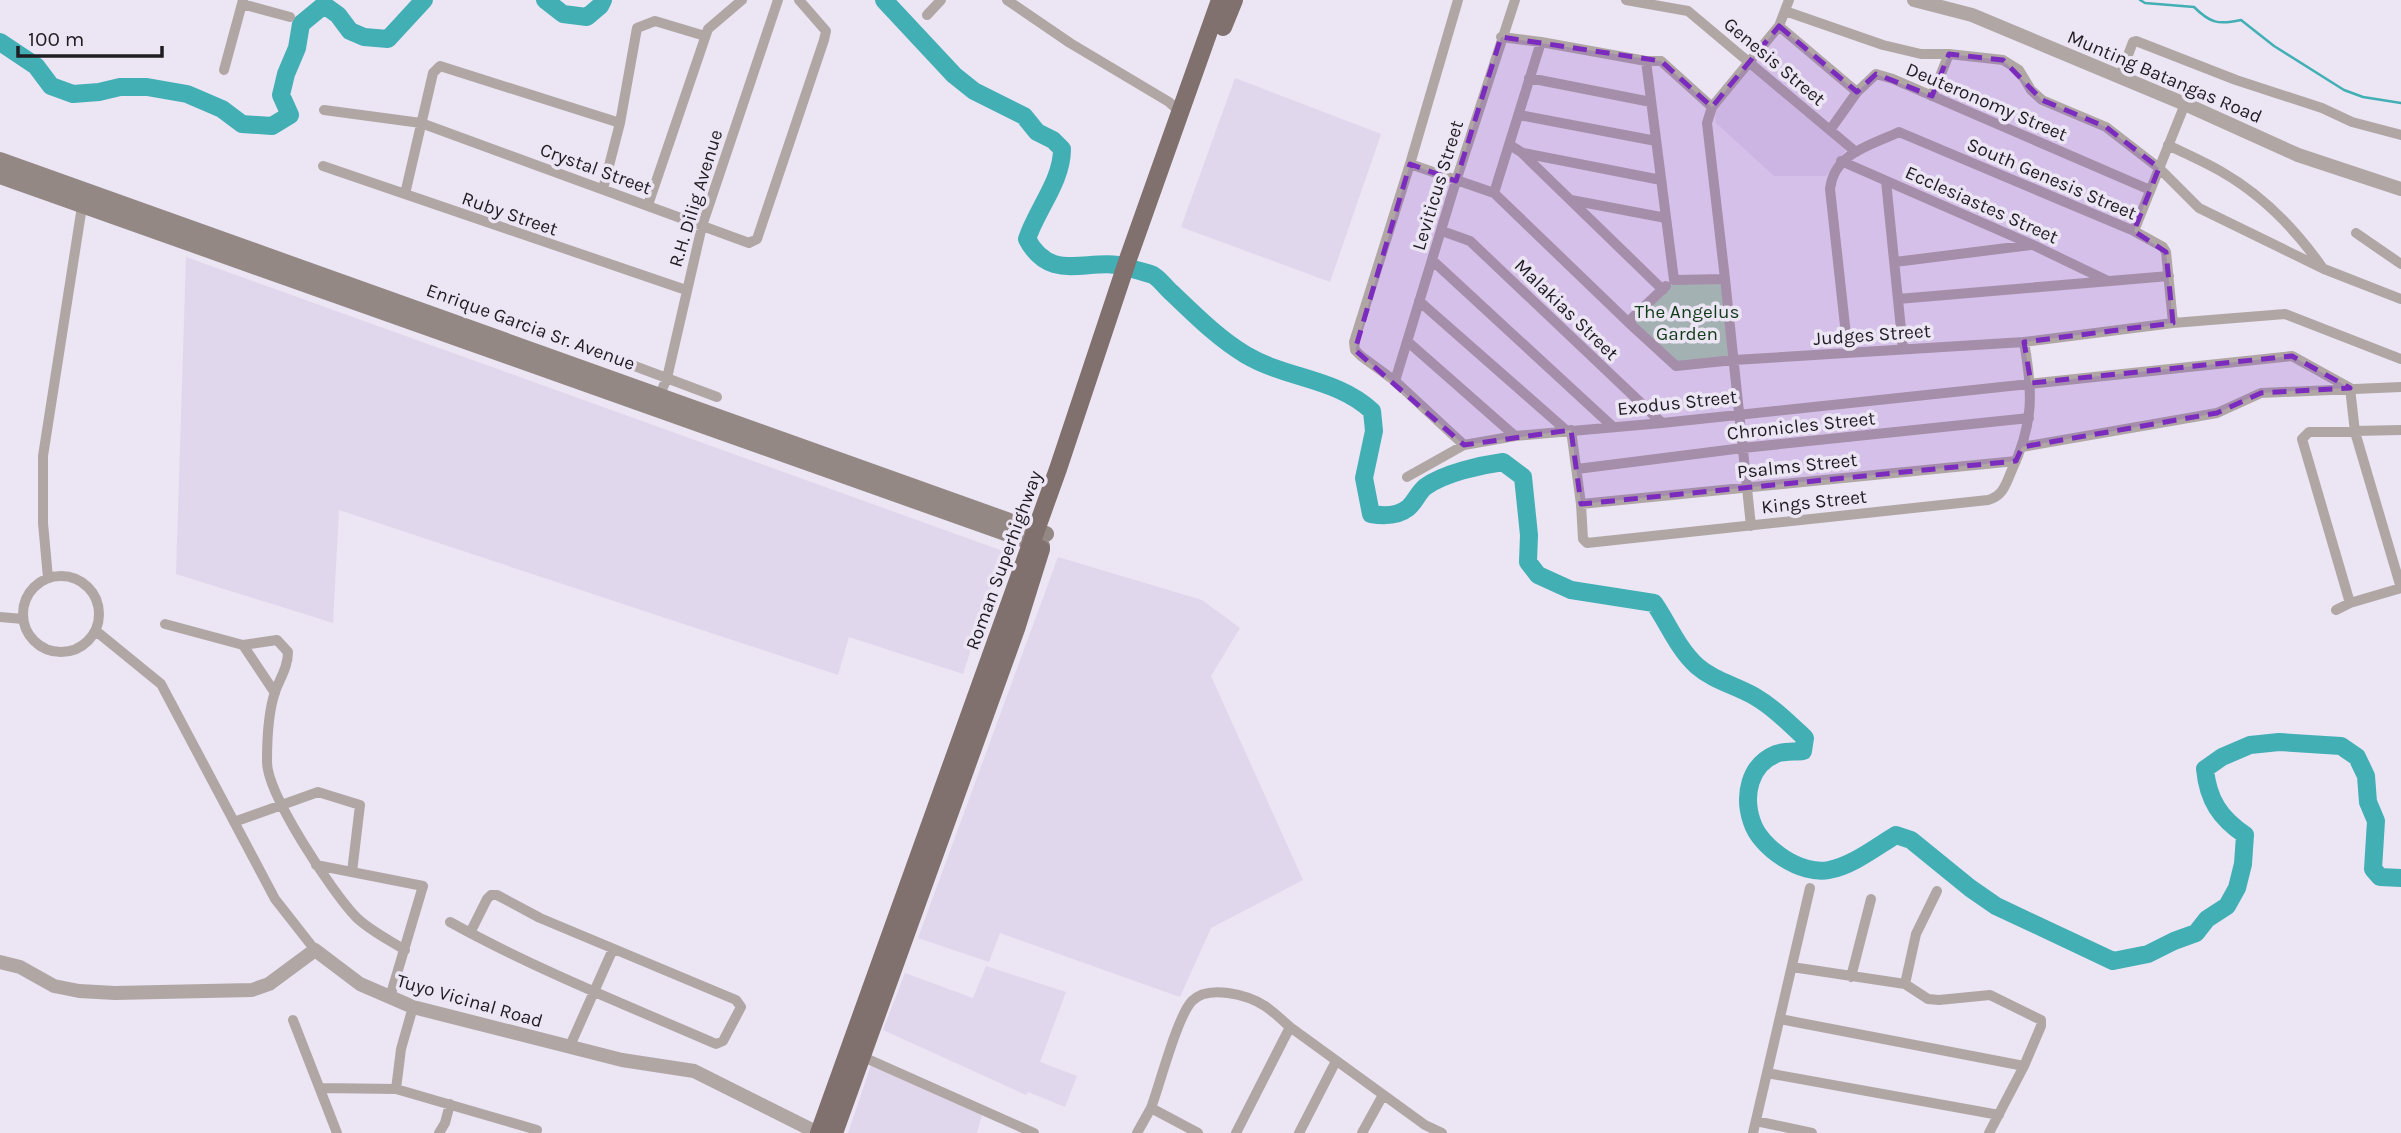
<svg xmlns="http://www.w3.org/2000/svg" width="2401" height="1133" viewBox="0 0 2401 1133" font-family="Karla,sans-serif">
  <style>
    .built { fill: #e1d7ed }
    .green { fill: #aed3b1 }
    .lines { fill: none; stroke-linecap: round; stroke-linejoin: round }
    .stream { stroke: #42afb5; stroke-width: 2.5 }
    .river { stroke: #42afb5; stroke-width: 18 }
    .minor { stroke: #b0a7a5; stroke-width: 10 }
    .tertiary { stroke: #b0a7a5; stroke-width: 14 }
    .secondary { stroke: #948885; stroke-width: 16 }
    .primary { stroke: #80716e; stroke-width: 18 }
    .marked { fill: #7b2cbf; fill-opacity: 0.2; stroke: #7b2cbf; stroke-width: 5; stroke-dasharray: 14 9; stroke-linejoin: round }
    .labels { text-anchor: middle; stroke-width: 7; stroke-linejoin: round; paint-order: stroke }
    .street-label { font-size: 19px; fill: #1f1c22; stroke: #ece5f4 }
    .park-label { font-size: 19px; fill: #113c19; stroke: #ece5f4 }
  </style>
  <rect width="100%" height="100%" fill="#ece5f4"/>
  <path class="built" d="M 1749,67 L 1846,150 L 1826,176 L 1774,176 L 1716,123 L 1714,110 Z
    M 1235,78 L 1381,134 L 1330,282 L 1181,227 Z
    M 186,257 L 1003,551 L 963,674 L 849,637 L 838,675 L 339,510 L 333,623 L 176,574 Z
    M 1058,557 L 1202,600 L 1240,628 L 1211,676 L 1303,880 L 1211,928 L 1180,997 L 1000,933 L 989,962 L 918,938 Z
    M 986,966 L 1066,992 L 1040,1062 L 1077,1076 L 1065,1107 L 1028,1092 L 1026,1095 L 883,1030 L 905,973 L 973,998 Z
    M 871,1065 L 982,1115 L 977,1133 L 848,1133 Z"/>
  <path class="green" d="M 1720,279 L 1730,360 L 1676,364 L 1630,322 L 1673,283 Z"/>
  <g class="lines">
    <path class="stream" d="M 2140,0 L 2145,3 L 2194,7 C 2210,23 2218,25 2241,20 L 2274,46 L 2344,90 L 2363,97 L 2401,103"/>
    <path class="river" d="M 545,0 L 563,14 L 587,17 L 600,6 L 603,0
      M 884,0 L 954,75 L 974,91 L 1024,116 L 1037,132 L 1053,140 L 1062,149 C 1062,181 1037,209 1027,239 C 1051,285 1090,256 1127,267 C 1135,270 1145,272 1153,275 C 1160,279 1166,288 1172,293 C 1195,315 1219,339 1246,355 C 1287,379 1337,378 1372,411 L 1374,431 L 1364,478 L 1371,514 C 1383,516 1398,516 1408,508 C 1415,502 1418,493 1425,487 C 1444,473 1481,465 1503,462 L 1523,477 L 1529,535 L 1528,562 L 1538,575 L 1571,590 L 1654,603 C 1668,623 1678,649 1697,666 C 1714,681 1735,685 1754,696 C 1773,707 1789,723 1805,738 L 1803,751 C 1795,752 1783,751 1776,754 C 1749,765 1743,796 1752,822 C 1760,848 1802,876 1829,870 C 1852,866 1876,847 1896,835 L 1911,840 L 1970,888 L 1996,906 L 2113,961 L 2148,954 L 2174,941 L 2196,933 L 2207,919 L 2227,906 L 2237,888 L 2243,864 L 2245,835 C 2220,818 2208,800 2205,769 L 2222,757 L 2250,745 L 2279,742 L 2341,746 L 2357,757 L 2366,776 L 2368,802 L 2376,821 L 2373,869 L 2380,877 L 2401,878
      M 0,42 L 36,66 L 51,86 L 73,94 L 99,92 L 120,87 L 147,87 L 187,94 L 222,109 L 242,124 L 272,126 L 290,115 L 281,95 L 286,74 L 297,48 L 301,24 L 324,5 L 338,15 L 350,31 L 364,37 L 388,39 L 424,0"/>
    <path class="minor" d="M 1007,0 L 1070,43 L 1169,102 L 1181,113
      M 1458,0 L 1410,164 L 1354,342 L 1355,350 L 1361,356 L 1395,381 L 1464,445 L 1515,436 L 1662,423 L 2292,356 L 2350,388 L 2355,432 L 2401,588
      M 1626,0 L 1688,11 L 1856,152
      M 242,4 L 290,17
      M 1785,11 L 1883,45 L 1921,54 L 1949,54 L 1932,96
      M 927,15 L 941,0
      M 1779,26 L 1857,92
      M 1501,37 L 1541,42 L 1646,61 L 1661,61 L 1712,107
      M 1949,54 L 2003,60 L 2019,70 L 2031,90 L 2042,100 L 2106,127 L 2159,168 L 2199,208 L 2324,269 L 2401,299
      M 1646,61 L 1674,280 L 1725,279 L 1707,123 L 1712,107 L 1779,26 L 1789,0
      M 224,70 L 243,0
      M 2120,76 L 2133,42 L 2136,41 L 2236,80 L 2322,108 L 2352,122 L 2401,135
      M 1529,78 L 1651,102
      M 324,110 L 421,123 L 749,243 L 757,239 L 824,40 L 826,31 L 799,0
      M 1519,115 L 1656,141
      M 1830,130 L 1857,92 L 1876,74 L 1893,79 L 2150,190
      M 1510,145 L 1521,152 L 1663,290
      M 2168,145 C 2186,154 2205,162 2222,172 C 2262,195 2296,230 2322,267
      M 1523,153 L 1661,180
      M 1841,161 L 2033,245 L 2108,281
      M 1410,164 L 1494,193 L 1628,322 L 1676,366 L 1734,360 L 2024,342 L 2173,323 L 2285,314 L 2401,359
      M 323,166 L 686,290
      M 1886,181 L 1903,349
      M 603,189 L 620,123 L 637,28 L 655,21 L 705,36
      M 1494,193 L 1541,42
      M 405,194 L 433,73 L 440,66 L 620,123
      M 1571,200 L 1666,218
      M 648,205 L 708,29 L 742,0
      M 1442,231 L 1470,241 L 1662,423
      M 2134,231 L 2185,104
      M 2356,233 L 2401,264
      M 1432,260 L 1612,426
      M 1895,262 L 2031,245
      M 1725,279 L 1751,526
      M 1898,299 L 2169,276
      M 1419,301 L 1567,431
      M 1628,322 L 1666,286
      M 1407,341 L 1515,436
      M 1848,353 L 1830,189 C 1834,153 1870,146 1899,132 L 2134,231 L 2163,247 L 2166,252 L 2173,323
      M 616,359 L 717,397
      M 1395,381 L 1456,181 L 1515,0
      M 658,399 L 667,378 L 702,226 L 778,0
      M 1571,430 L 1581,504 L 1583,539 L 1587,543 L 1988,500 C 2003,496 2006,484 2011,472 C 2034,424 2033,392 2024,342
      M 2022,447 L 2217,413 L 2261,393 L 2401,387
      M 1577,469 L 1743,448 L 2029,418
      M 1407,477 L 1464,445
      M 1581,504 L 2016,461
      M23 614a38 38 0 1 1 76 0a38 38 0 1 1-76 0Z
      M 48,578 L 43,523 L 43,456 L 83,200
      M 2350,603 L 2302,439 L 2309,432 L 2401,430
      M 2336,610 L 2350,603 L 2401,588
      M 0,617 L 23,619
      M 165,624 L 243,645 L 277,640 L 288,652 C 288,667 280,678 275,692 C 268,713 267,739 267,761 C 266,793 332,892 356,917 C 369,930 389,940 405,950
      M 96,631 L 161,684 L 275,899 L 315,950
      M 243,645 L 275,693
      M 234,822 L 318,792 L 360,805 L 352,872
      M 316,865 L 423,886 L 390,997
      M 1937,891 L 1916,934 L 1905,984 L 1928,999 L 1939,1000 L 1990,995 L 2041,1020 L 2041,1026 L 2024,1066 L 1989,1133
      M 450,922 C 535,969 626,1005 716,1044 L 723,1041 L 741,1007 L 736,1000 L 540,918 L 497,895 L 491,895 L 487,899 L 470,933
      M 1792,967 L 1905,984
      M 1851,977 L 1871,899
      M 1780,1019 L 2024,1066
      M 293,1020 L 337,1133
      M 569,1048 L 613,949
      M 861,1056 L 1034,1133
      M 1767,1073 L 1999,1115
      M 321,1088 L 396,1089 L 537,1130
      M 396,1089 L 401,1049 L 413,1007
      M 1151,1108 C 1160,1084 1177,1017 1192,1001 C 1208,984 1248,995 1265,1006 C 1274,1012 1282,1020 1290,1027
      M 1756,1121 L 1812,1133
      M 439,1133 L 445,1123 L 450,1104
      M 1137,1133 L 1151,1108 L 1198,1133
      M 1236,1133 L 1290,1027 L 1425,1125 L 1442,1133
      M 1299,1133 L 1336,1061
      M 1362,1133 L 1383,1095
      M 1753,1133 L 1810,888"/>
    <path class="tertiary" d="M 1914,0 L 1972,15 L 2185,104 L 2298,155 L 2401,189
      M 0,962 L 20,967 L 54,986 L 79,991 L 115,993 L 252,990 L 269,984 L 315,950 L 360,984 L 413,1007 L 622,1060 L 694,1071 L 818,1133"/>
    <path class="secondary" d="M 0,160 L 1046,534
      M 0,176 L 1042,546"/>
    <path class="primary" d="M 1223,27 L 1234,0
      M 819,1133 L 1058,469 L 1128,259 L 1220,0
      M 834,1133 L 1016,629 L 1041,549"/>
  </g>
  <path class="marked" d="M 1779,26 L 1857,92 L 1876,74 L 1932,96 L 1949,54 L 2003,60 L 2042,100 L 2106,127 L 2159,168 L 2134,231 L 2166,252 L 2173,323 L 2024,342 L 2031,383 L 2292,356 L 2350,388 L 2261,393 L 2217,413 L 2022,447 L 2016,461 L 1581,504 L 1571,430 L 1464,445 L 1355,350 L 1410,164 L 1456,181 L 1501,37 L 1661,61 L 1712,107 Z"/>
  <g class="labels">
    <g class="street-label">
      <text transform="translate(1775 61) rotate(40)" y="7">Genesis Street</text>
      <text transform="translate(2165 76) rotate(23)" y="7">Munting Batangas Road</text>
      <text transform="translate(1987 101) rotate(23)" y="7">Deuteronomy Street</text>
      <text transform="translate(596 168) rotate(20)" y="7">Crystal Street</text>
      <text transform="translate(2052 178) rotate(23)" y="7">South Genesis Street</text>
      <text transform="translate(1437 185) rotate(-73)" y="7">Leviticus Street</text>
      <text transform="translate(695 198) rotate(-73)" y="7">R.H. Dilig Avenue</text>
      <text transform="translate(1982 204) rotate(24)" y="7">Ecclesiastes Street</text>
      <text transform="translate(510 213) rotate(19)" y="7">Ruby Street</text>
      <text transform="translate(1567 309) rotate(44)" y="7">Malakias Street</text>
      <text transform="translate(531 326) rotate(20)" y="7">Enrique Garcia Sr. Avenue</text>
      <text transform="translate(1872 334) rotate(-4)" y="7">Judges Street</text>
      <text transform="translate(1677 402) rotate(-6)" y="7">Exodus Street</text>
      <text transform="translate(1801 425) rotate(-6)" y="7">Chronicles Street</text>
      <text transform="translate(1797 465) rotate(-6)" y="7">Psalms Street</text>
      <text transform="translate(1814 501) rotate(-6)" y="7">Kings Street</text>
      <text transform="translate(1003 560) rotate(-70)" y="7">Roman Superhighway</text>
      <text transform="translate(470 1000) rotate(16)" y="7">Tuyo Vicinal Road</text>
    </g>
    <g class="park-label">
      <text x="1687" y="318">The Angelus<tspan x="1687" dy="22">Garden</tspan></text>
    </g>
  </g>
  <path d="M18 46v10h144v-10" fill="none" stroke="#1f1c22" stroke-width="3.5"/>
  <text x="28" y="46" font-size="21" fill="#1f1c22" stroke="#ece5f4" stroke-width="5" paint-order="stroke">100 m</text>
</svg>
